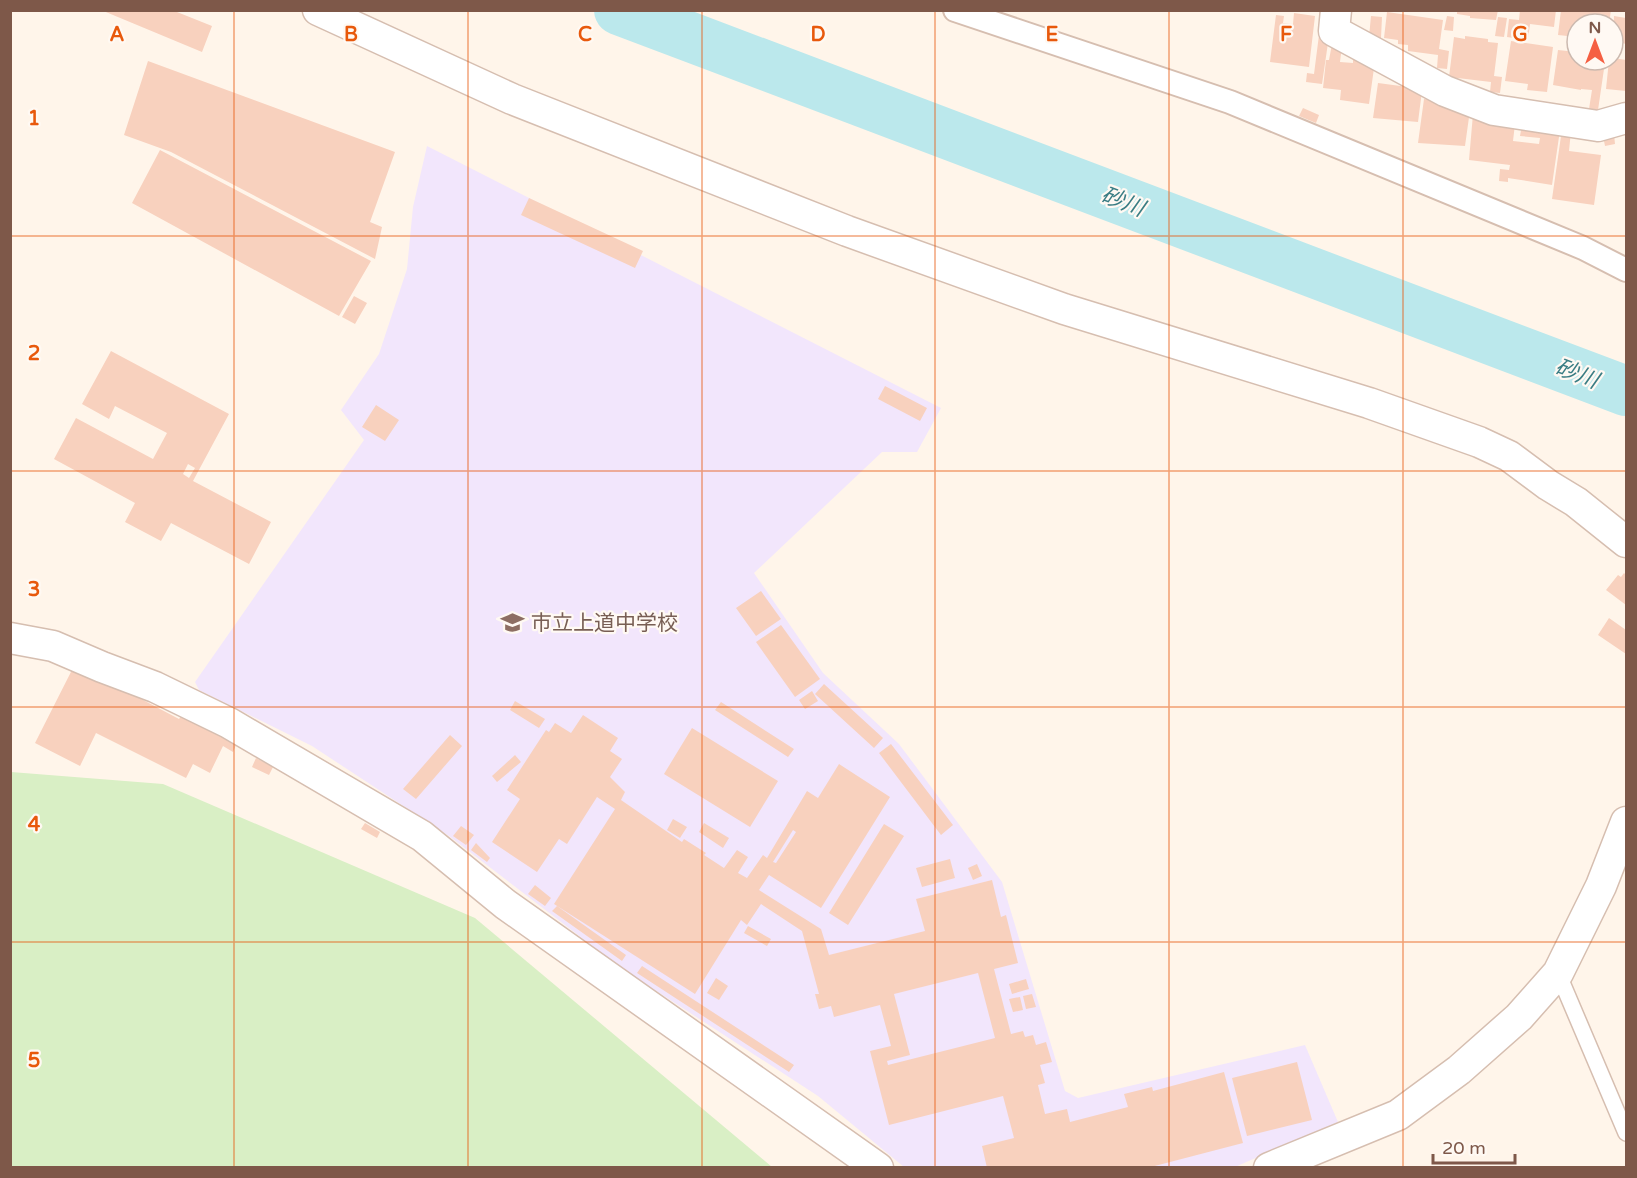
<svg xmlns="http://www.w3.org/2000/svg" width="1637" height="1178" viewBox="0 0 1637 1178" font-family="'Varela Round','Noto Sans JP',sans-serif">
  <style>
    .education { fill: #f2e6fc }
    .green { fill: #d9efc5 }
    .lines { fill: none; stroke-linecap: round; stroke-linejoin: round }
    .river { stroke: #bbe8ec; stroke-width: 50 }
    .building { fill: #f8d1be; fill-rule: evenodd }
    .service-casing { stroke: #d6beb0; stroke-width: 18 }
    .pedestrian-casing { stroke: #d6beb0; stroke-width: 26 }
    .minor-casing { stroke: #d6beb0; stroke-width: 33 }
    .service { stroke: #fff; stroke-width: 15 }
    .pedestrian { stroke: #fff; stroke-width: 22 }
    .minor { stroke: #fff; stroke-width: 30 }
    .grid { fill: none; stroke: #e8590c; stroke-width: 1.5; stroke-opacity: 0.55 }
    .labels { text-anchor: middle; stroke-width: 4.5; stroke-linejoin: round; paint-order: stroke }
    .education-label { font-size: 21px; fill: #785e54; stroke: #fff9f3; text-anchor: start }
    .water-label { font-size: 22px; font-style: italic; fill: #3a7d84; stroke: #fff9f3 }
    .grid-label { font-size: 20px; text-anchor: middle; font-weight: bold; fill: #e8590c; stroke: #fff9f3; stroke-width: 4.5; stroke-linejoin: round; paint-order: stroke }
  </style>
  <rect width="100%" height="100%" fill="#fff5ea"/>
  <path class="education" d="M 427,146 L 941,408 L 917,452 L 882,452 L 754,573 L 823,673 L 899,744 L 1002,882 L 1065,1091 L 1078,1098 L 1305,1045 L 1338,1122 L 1235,1167 L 904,1167 L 818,1096 L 621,968 L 449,836 L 312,746 L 199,690 L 195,682 L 364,440 L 341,410 L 379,354 L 407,269 L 413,207 Z"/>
  <path class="green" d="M 11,772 L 163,784 L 475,918 L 772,1167 L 11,1167 Z"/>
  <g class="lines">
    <path class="river" d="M 619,10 L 1626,391"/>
  </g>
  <path class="building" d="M 101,10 L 172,10 L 212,26 L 202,52 Z
    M 1457,10 L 1498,10 L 1496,20 L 1470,18 L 1470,16 L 1457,14 Z
    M 1520,10 L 1556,10 L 1554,27 L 1530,24 L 1528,40 L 1507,37 L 1509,19 L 1519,20 Z
    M 1561,10 L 1611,10 L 1609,24 L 1577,24 L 1577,37 L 1558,35 Z
    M 1387,12 L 1443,20 L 1439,49 L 1449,51 L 1447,69 L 1437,68 L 1438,55 L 1408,51 L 1408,45 L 1398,44 L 1398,40 L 1384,38 Z
    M 1294,13 L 1315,16 L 1309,67 L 1270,62 L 1276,15 L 1284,16 L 1283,23 L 1293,24 Z
    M 1371,16 L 1382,17 L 1381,38 L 1369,37 Z
    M 1447,16 L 1454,17 L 1453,31 L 1444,30 Z
    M 1614,16 L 1626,18 L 1626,44 L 1622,43 L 1622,38 L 1613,37 Z
    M 1498,17 L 1507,18 L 1504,37 L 1495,36 Z
    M 1319,35 L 1329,36 L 1322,84 L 1306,82 L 1307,73 L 1314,74 Z
    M 1465,36 L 1488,39 L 1488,42 L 1498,43 L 1494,76 L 1502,77 L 1500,93 L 1490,92 L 1491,82 L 1449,77 L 1454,37 L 1465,39 Z
    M 1511,41 L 1553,47 L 1547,92 L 1527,90 L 1528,84 L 1505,81 Z
    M 1332,44 L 1342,46 L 1340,62 L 1353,63 L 1353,58 L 1375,61 L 1369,104 L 1340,100 L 1341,90 L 1323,88 L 1326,60 L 1329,60 Z
    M 1558,50 L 1577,52 L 1577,60 L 1596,60 L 1595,68 L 1604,69 L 1598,110 L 1589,109 L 1592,90 L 1581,89 L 1581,90 L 1553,85 Z
    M 1613,58 L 1626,60 L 1626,91 L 1606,89 L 1609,60 Z
    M 148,61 L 395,152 L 370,222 L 382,227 L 375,259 L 171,152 L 124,135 Z
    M 1378,83 L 1408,87 L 1408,89 L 1422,91 L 1418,122 L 1373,118 Z
    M 1424,99 L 1449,102 L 1470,110 L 1465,146 L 1418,143 Z
    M 1303,108 L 1319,115 L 1316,123 L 1299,116 Z
    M 1473,114 L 1515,124 L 1513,141 L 1539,144 L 1540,138 L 1520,136 L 1522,125 L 1560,130 L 1552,185 L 1508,178 L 1508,182 L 1499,181 L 1500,169 L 1509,170 L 1510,165 L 1469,160 Z
    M 1562,129 L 1571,131 L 1569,151 L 1601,155 L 1594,205 L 1552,199 Z
    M 1614,134 L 1615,144 L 1605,146 L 1603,136 Z
    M 160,150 L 371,261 L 339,316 L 132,203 Z
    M 529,198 L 643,251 L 635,268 L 521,215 Z
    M 354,296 L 367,303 L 355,324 L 342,317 Z
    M 111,351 L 229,414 L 193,481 L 271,522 L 249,564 L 171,523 L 161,541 L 125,522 L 135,503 L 54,459 L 76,418 L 153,459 L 167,433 L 115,406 L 109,419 L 82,404 ZM 188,464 L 195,468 L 189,478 L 183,474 Z
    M 885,386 L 927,408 L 920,421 L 878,399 Z
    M 376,405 L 399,420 L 385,441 L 362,427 Z
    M 1624,573 L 1626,575 L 1626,605 L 1606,590 L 1618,575 L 1621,577 Z
    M 761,591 L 781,619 L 756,636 L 736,608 Z
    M 1609,618 L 1626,630 L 1626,654 L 1598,635 Z
    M 781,625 L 820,679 L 795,697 L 756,642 Z
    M 75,664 L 179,719 L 182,715 L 232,740 L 231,743 L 236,745 L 233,752 L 223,746 L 210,773 L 193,764 L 186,778 L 96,733 L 80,766 L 35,743 Z
    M 824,684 L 883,738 L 874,748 L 815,694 Z
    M 812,691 L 818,701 L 805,709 L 799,700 Z
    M 515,701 L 545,719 L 539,728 L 510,710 Z
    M 721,702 L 794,749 L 788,757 L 715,710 Z
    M 583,715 L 618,738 L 610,751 L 622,759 L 610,777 L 625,792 L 621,800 L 682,842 L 684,839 L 706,853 L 704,855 L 724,868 L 737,850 L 748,857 L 738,873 L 747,878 L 763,855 L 767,858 L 807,791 L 818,798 L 839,764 L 890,797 L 821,908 L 769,875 L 759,890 L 821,929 L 829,955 L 925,931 L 916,899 L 992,880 L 1001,917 L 1006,915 L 1018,963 L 994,969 L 1011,1034 L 1023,1031 L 1025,1037 L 1033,1035 L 1036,1045 L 1046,1042 L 1052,1062 L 1040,1065 L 1045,1083 L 1038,1085 L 1045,1114 L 1067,1109 L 1070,1122 L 1128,1107 L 1124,1094 L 1152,1087 L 1153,1091 L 1224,1072 L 1243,1143 L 1147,1168 L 987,1168 L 982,1146 L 1014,1138 L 1003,1096 L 889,1125 L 870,1051 L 891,1046 L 880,1005 L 834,1017 L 831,1006 L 819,1009 L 815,994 L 819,994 L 802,931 L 761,904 L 747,925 L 741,920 L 695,994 L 554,904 L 615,809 L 597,797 L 567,844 L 559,839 L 537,872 L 492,842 L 520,799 L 507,790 L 546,730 L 549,732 L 555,723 L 571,733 ZM 793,830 L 796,832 L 776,863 L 773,862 ZM 978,973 L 995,1038 L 888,1065 L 887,1061 L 910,1055 L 894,994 Z
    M 692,728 L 778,781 L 750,827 L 664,774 Z
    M 450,735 L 462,746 L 416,799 L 403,789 Z
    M 891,744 L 953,825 L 941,835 L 879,753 Z
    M 515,755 L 521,762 L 497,782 L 492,776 Z
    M 256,758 L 273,767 L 269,775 L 252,767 Z
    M 673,819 L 687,827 L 680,838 L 667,830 Z
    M 365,823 L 380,832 L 377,838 L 361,829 Z
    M 704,823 L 729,838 L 723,848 L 699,832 Z
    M 884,824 L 904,836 L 848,925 L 829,913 Z
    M 461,826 L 474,835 L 466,845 L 453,836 Z
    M 476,843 L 490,858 L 487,862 L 471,850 Z
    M 950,859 L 955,878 L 922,887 L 916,868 Z
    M 977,864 L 982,876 L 973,880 L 968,868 Z
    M 535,885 L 551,898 L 545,906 L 528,894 Z
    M 557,906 L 626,955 L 622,961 L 552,911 Z
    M 748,926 L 771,939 L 767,946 L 744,933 Z
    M 642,966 L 794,1065 L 789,1072 L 637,973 Z
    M 716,978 L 728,986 L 719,1000 L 707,993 Z
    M 1026,979 L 1029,989 L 1012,994 L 1009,984 Z
    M 1032,994 L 1036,1007 L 1026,1009 L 1023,996 Z
    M 1020,997 L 1023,1010 L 1013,1012 L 1009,999 Z
    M 1297,1062 L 1312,1120 L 1247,1136 L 1232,1078 Z"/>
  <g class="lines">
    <defs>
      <path id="service" d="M 1558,973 L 1626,1133"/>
      <path id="pedestrian" d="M 955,10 L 1230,102 L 1583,248 L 1626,270"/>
      <path id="minor" d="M 318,10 L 512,99 L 847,231 L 1064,309 L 1369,403 L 1479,442 L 1509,456 L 1548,485 L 1576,502 L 1626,542
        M 1336,10 L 1334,31 L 1445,91 L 1494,110 L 1598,126 L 1626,118
        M 10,638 L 53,646 L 102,667 L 155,687 L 229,723 L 422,836 L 505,904 L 878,1168
        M 1269,1168 L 1398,1115 L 1459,1070 L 1519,1017 L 1558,973 L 1601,886 L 1626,822"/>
    </defs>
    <use href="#service" class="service-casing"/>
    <use href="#pedestrian" class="pedestrian-casing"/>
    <use href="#minor" class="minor-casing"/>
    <use href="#service" class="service"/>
    <use href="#pedestrian" class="pedestrian"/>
    <use href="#minor" class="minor"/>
  </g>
  <path class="grid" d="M 234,10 L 234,1168M 468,10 L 468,1168M 702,10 L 702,1168M 935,10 L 935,1168M 1169,10 L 1169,1168M 1403,10 L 1403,1168M 10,236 L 1626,236M 10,471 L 1626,471M 10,707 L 1626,707M 10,942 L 1626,942"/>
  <defs>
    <symbol id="school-bare" viewBox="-9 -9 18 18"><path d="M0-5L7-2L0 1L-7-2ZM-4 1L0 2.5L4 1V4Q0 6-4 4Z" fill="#8d6e63" stroke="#fff9f3" stroke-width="2.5" paint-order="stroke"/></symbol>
  </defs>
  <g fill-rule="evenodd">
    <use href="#school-bare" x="496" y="606" width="33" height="33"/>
  </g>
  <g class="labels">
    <g class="education-label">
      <text x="531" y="630">市立上道中学校</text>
    </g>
    <g class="water-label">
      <text transform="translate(1123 201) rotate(21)" y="8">砂川</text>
      <text transform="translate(1577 373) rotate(21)" y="8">砂川</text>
    </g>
  </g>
  <g class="grid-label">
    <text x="117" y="41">A</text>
    <text x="351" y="41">B</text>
    <text x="585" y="41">C</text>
    <text x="818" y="41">D</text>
    <text x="1052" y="41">E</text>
    <text x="1286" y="41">F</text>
    <text x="1520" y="41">G</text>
    <text x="34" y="125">1</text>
    <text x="34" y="360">2</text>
    <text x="34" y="596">3</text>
    <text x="34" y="831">4</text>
    <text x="34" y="1067">5</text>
  </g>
  <rect width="1637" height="1178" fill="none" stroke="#7e5849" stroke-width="24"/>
  <g transform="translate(1595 42)"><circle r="28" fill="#fff9f3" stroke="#cbb9af" stroke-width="1.5"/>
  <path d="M0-4.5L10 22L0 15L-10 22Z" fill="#f55f42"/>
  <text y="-9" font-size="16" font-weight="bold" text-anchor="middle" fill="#7e5849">N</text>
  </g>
  <path d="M1433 1154v9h82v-9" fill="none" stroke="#7e5849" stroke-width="3"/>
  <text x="1442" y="1154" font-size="18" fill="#7e5849" stroke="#fff9f3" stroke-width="4.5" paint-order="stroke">20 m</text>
</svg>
